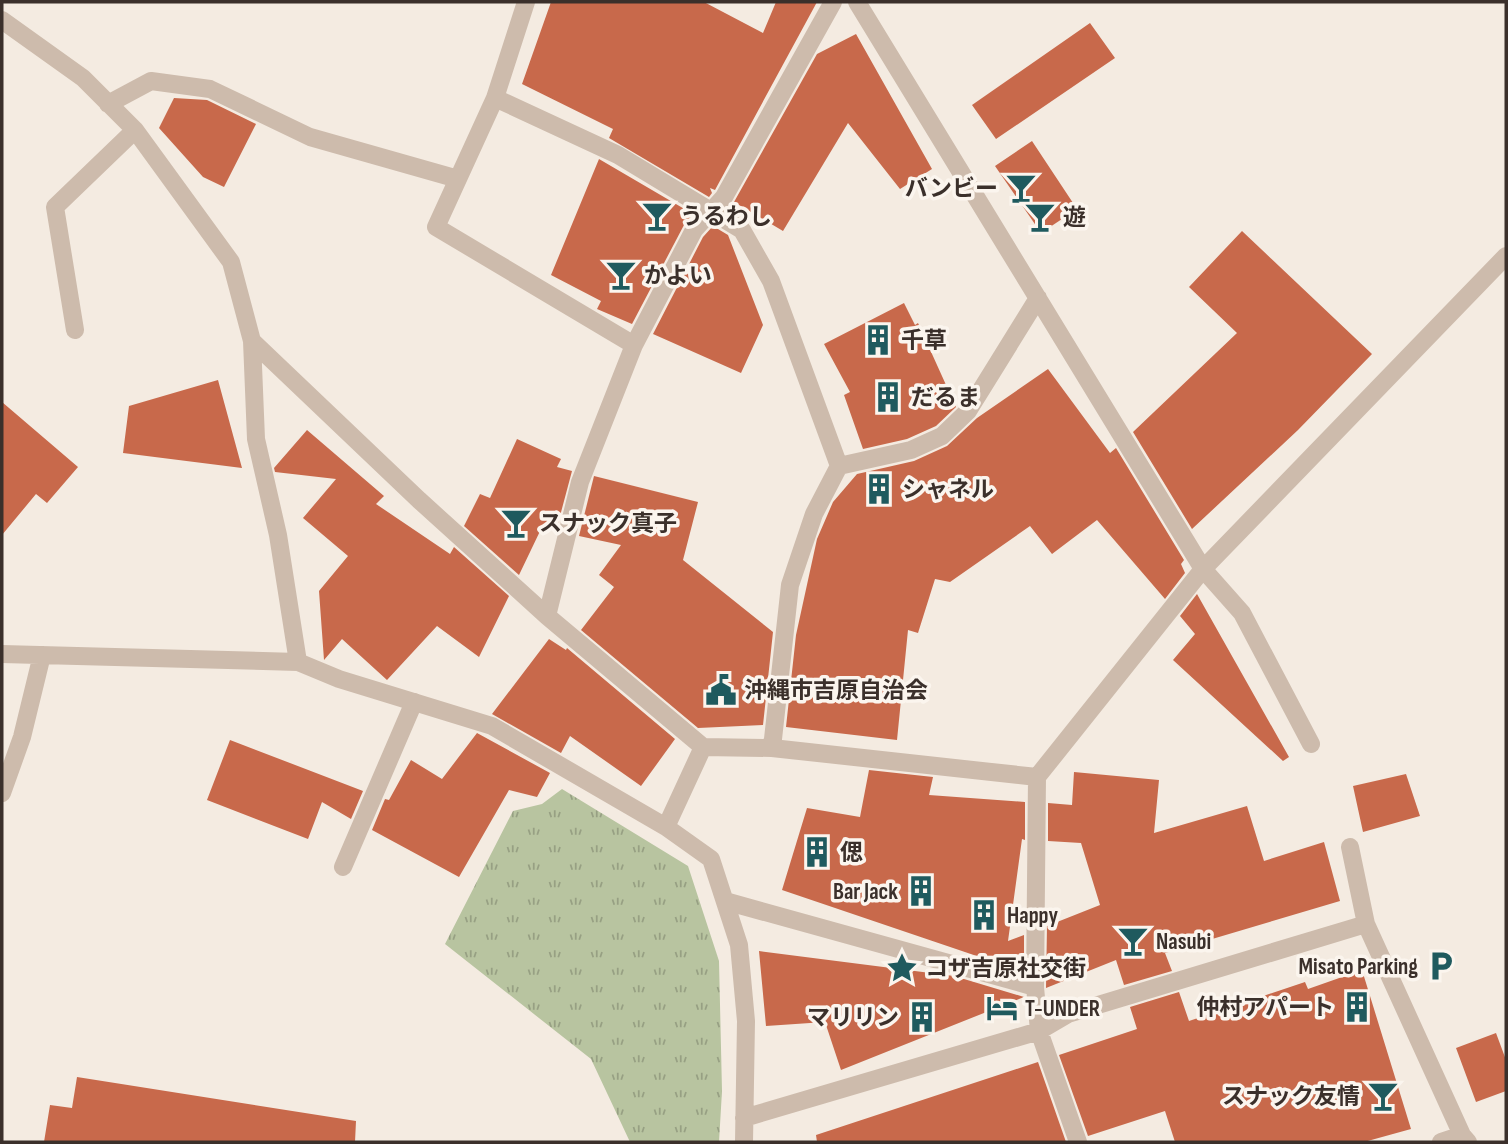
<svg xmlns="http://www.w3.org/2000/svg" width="1508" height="1144" viewBox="0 0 1508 1144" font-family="'Sofia Sans Condensed','Noto Sans JP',sans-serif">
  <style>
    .park { fill: url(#park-tufts) }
    .building { fill: #c8694b }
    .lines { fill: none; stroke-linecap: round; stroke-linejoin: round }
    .lane { stroke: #cdbbac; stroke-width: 18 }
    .street { stroke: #cdbbac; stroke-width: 18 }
    .labels { text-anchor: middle; stroke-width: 7; stroke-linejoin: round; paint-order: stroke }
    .poi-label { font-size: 23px; font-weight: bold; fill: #3b302b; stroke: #fbf5ee; text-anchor: start }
  </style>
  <defs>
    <pattern id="park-tufts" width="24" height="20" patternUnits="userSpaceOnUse" patternTransform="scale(1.75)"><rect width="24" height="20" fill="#b8c4a0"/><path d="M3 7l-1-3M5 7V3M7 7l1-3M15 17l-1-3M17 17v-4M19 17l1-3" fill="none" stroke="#97a083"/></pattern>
  </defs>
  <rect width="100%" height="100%" fill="#f4ebe1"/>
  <path class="park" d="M 562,789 L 688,866 L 719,961 L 722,1091 L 719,1142 L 630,1142 L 591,1059 L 445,944 L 513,811 L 542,804 Z"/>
  <path class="building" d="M 551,2 L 704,2 L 763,33 L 776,2 L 817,2 L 715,190 L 710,188 L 712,193 L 709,197 L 609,138 L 613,129 L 522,84 Z
    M 1090,23 L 1115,58 L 996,139 L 972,105 Z
    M 856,34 L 932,169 L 900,189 L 848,123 L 783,231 L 734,202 L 817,54 Z
    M 174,98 L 207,100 L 256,124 L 224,187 L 203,177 L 159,128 Z
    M 1032,141 L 1077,209 L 1041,233 L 995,166 Z
    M 599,159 L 693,214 L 684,225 L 632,324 L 597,309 L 601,301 L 551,275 Z
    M 713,226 L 728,235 L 763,325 L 741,373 L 653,334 L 703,237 Z
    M 1242,231 L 1372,354 L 1298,430 L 1192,529 L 1133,432 L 1237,333 L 1189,287 Z
    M 904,303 L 915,325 L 918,323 L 956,407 L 936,426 L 907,439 L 863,449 L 844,395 L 850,392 L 824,344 Z
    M 1048,369 L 1110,453 L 1116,448 L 1184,560 L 1181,564 L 1185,573 L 1165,599 L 1097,520 L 1052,554 L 1030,526 L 950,582 L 935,579 L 918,633 L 908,630 L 897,740 L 786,727 L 796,635 L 817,539 L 833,502 L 857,474 L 914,461 L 947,446 L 977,418 Z
    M 218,380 L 242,468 L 123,453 L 129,406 Z
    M 2,402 L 78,467 L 47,503 L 36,494 L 2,535 Z
    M 307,430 L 384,496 L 376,504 L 450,554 L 454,547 L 509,596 L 479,657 L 437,626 L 387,680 L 342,639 L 324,660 L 319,591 L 348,556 L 303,518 L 336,479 L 275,472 L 274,468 Z
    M 517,439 L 561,459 L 557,467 L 572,471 L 556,531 L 542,527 L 519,575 L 464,526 L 480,494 L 490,498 Z
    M 594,476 L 698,502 L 683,560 L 773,632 L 763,725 L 698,728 L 581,630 L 614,587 L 599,575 L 621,545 L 579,536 Z
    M 1197,594 L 1289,757 L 1283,761 L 1173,660 L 1195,634 L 1180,616 Z
    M 549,639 L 566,650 L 567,648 L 675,739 L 641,786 L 570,736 L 561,753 L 492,714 Z
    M 477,733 L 550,773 L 537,797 L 509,790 L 459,877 L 372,830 L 385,799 L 389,800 L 411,760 L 442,779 Z
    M 230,740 L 363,791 L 351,819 L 322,802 L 308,839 L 207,800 Z
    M 869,770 L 933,777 L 929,795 L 1025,802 L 1025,840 L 1022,839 L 1008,941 L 1024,935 L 1024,972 L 782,890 L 807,808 L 860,817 Z
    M 1074,772 L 1159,780 L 1154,833 L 1247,806 L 1264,861 L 1324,842 L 1340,901 L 1165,953 L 1172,971 L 1124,985 L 1116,960 L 1046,988 L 1047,926 L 1100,905 L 1081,843 L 1048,841 L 1048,803 L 1072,805 Z
    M 1406,774 L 1420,816 L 1363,832 L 1353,786 Z
    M 759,951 L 954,976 L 1024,997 L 841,1070 L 825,1022 L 766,1026 Z
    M 1362,970 L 1411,1129 L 1364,1142 L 1175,1142 L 1165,1111 L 1088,1136 L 1059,1055 L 1137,1029 L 1130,1007 L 1179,992 L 1189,1021 L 1305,982 L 1308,989 Z
    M 1496,1033 L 1506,1060 L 1506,1091 L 1476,1102 L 1456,1048 Z
    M 1038,1062 L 1066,1142 L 817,1142 L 816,1135 Z
    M 77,1077 L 356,1121 L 355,1142 L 44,1142 L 50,1105 L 72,1108 Z"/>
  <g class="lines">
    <path class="lane" d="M 343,867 L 414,702"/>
    <path class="street" d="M 526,2 L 495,98 L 436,227 L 634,345
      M 857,2 L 1203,569 L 1242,613 L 1311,744
      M 2,20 L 83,78 L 135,130 L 231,262 L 252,341 L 256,439 L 278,535 L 298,662
      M 495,98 L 618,155 L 742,230 L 771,281 L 839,466
      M 108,104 L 151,81 L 210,89 L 310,137 L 458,179
      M 75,330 L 55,207 L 135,130
      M 252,341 L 419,500 L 547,616 L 703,747 L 772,748 L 1037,777
      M 547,616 L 580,482 L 634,345 L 694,230 L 724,197 L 833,2
      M 2,654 L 298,662 L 339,679 L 492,726 L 666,827 L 711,859 L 739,945 L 746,1021 L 744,1142
      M 772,748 L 790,585 L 814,514 L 839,466 L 911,450 L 942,436 L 968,411 L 1038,298
      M 2,793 L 22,737 L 42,655
      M 666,827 L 703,747
      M 1350,847 L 1366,924
      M 725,901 L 1035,987
      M 744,1118 L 1039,1031 L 1068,1014 L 1366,924 L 1462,1135 L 1468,1142
      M 1078,1142 L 1039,1031 L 1035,987 L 1037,777 L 1203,569 L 1506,256
      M 1441,1142 L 1462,1135"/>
  </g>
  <defs>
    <symbol id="bar-bare" viewBox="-9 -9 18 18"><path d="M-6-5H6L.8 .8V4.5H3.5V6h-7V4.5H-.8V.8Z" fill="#1f5a5e" stroke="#fbf5ee" stroke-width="2.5" paint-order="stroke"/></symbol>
    <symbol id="building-bare" viewBox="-9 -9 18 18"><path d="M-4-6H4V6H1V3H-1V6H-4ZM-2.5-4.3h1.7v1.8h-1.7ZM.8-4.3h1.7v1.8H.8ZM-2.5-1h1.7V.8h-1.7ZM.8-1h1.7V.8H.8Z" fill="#1f5a5e" stroke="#fbf5ee" stroke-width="2.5" paint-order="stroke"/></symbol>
    <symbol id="civic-bare" viewBox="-9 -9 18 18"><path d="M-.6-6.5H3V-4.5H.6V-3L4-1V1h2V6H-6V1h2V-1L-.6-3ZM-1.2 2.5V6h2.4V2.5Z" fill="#1f5a5e" stroke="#fbf5ee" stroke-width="2.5" paint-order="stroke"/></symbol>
    <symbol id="parking-bare" viewBox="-9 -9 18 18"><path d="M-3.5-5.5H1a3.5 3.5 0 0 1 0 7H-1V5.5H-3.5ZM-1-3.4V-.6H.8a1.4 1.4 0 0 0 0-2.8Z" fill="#1f5a5e" stroke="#fbf5ee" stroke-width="2.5" paint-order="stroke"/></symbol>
    <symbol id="sight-bare" viewBox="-9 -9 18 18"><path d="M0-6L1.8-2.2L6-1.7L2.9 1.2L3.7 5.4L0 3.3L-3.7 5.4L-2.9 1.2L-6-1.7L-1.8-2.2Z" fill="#1f5a5e" stroke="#fbf5ee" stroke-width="2.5" paint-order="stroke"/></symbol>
    <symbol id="hotel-bare" viewBox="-9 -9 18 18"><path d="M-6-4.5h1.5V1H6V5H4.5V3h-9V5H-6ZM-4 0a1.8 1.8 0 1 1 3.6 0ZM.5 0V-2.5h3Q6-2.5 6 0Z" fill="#1f5a5e" stroke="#fbf5ee" stroke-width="2.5" paint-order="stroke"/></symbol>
  </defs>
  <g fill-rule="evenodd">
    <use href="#bar-bare" x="999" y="166" width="44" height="44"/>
    <use href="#bar-bare" x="635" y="194" width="44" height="44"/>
    <use href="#bar-bare" x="1018" y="195" width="44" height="44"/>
    <use href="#bar-bare" x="599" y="253" width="44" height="44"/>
    <use href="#building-bare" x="856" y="318" width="44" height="44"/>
    <use href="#building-bare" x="866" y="375" width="44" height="44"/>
    <use href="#building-bare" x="857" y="467" width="44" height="44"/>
    <use href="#bar-bare" x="494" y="501" width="44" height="44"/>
    <use href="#civic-bare" x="699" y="668" width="44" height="44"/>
    <use href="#building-bare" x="795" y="830" width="44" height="44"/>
    <use href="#building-bare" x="899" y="869" width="44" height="44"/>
    <use href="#building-bare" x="962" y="893" width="44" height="44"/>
    <use href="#bar-bare" x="1111" y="919" width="44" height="44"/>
    <use href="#parking-bare" x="1419" y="944" width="44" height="44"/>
    <use href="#sight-bare" x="880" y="946" width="44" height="44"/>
    <use href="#building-bare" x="1335" y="985" width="44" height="44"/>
    <use href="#hotel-bare" x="980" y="986" width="44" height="44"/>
    <use href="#building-bare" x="900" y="995" width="44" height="44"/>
    <use href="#bar-bare" x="1361" y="1074" width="44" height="44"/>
  </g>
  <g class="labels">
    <g class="poi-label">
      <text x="998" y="196" text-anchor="end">バンビー</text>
      <text x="680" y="224">うるわし</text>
      <text x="1063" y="225">遊</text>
      <text x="644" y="283">かよい</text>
      <text x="901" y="348">千草</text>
      <text x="911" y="405">だるま</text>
      <text x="902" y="497">シャネル</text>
      <text x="539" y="531">スナック真子</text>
      <text x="744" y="698">沖縄市吉原自治会</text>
      <text x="840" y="860">偲</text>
      <text x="898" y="899" text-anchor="end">Bar Jack</text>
      <text x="1007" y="923">Happy</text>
      <text x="1156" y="949">Nasubi</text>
      <text x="1418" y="974" text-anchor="end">Misato Parking</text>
      <text x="925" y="976">コザ吉原社交街</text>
      <text x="1334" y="1015" text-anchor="end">仲村アパート</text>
      <text x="1025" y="1016">T-UNDER</text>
      <text x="899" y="1025" text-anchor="end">マリリン</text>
      <text x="1360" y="1104" text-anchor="end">スナック友情</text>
    </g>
  </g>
  <rect width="1508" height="1144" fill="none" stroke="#3b302b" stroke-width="7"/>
</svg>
